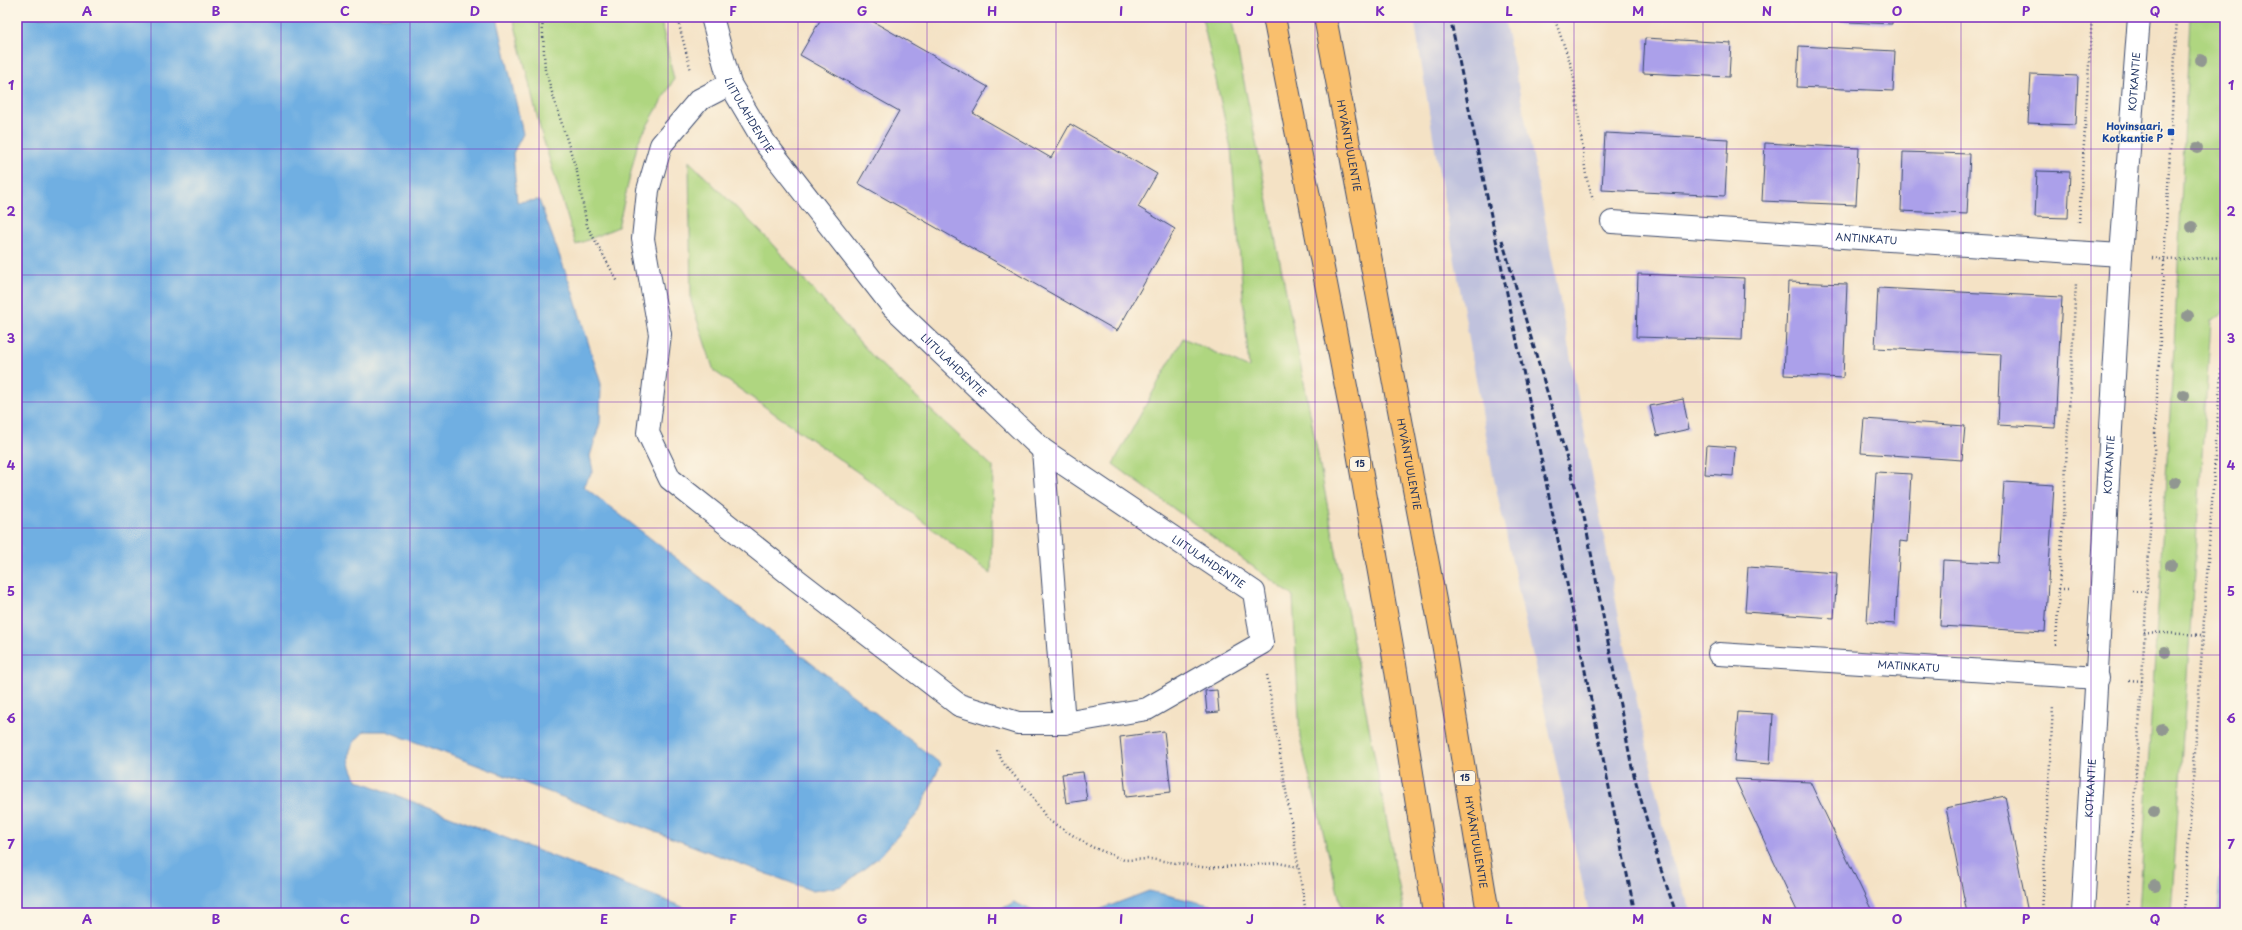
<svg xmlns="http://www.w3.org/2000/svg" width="2242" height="930" viewBox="0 0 2242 930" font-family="'Playpen Sans',sans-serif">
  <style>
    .industrial { fill: #c0c2dd }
    .green { fill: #afd680; stroke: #65826f }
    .water { fill: #6fafe2; stroke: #456fa0 }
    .building { fill: #aba0ea }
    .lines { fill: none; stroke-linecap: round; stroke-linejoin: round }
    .minor-casing { stroke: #3c4a6d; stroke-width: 24 }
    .highway-casing { stroke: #3c4a6d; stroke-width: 24 }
    .path { stroke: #3c4a6d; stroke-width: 2.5; stroke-dasharray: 1 3; stroke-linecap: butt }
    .minor { stroke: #fff; stroke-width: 22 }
    .highway { stroke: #f9bf6d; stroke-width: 22 }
    .rail { stroke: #1b2f5e; stroke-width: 3; stroke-dasharray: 6 3; stroke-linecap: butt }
    .tree { fill: #919791 }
    .grid { fill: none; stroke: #7b2cbf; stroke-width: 1; stroke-opacity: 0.55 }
    .transit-dot { fill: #1a4fb4; stroke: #fcf5e5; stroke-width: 1.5 }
    .labels { text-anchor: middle; stroke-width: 3; stroke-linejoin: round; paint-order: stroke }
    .shield { fill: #fcf5e5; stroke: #5e6a86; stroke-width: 1 }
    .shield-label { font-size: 9px; font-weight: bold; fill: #1b2f5e }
    .street-label { font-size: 10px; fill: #1b2f5e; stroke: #fcf5e5 }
    .transit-label { font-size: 10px; font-weight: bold; fill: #164399; stroke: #fcf5e5; text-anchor: end }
    .neatline { fill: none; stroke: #7b2cbf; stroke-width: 1.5 }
    .grid-label { font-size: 13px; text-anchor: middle; font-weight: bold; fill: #7b2cbf }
  </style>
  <rect width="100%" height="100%" fill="#fcf5e5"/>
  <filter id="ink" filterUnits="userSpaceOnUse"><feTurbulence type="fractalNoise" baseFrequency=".025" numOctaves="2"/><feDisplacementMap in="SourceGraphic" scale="8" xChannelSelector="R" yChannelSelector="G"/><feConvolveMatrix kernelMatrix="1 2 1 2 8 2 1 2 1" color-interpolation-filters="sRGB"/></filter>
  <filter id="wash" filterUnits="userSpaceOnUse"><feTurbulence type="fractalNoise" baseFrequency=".012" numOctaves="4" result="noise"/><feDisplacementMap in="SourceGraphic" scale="16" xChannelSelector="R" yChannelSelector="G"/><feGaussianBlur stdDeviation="0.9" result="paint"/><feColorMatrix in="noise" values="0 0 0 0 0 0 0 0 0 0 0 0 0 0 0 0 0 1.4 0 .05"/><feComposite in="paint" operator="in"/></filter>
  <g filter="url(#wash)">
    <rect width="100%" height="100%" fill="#f4e2c5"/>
    <path class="industrial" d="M 1414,17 L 1504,17 L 1535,166 L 1619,618 L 1671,860 L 1692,913 L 1589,913 L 1494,479 L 1436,155 Z"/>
    <path class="green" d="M 513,17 L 660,17 L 674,79 L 638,142 L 618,227 L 576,245 L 541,132 Z
      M 1202,17 L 1231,17 L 1307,397 L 1404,913 L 1343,913 L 1300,738 L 1293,596 L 1113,464 L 1183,338 L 1249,368 L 1231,148 Z
      M 2190,17 L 2225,17 L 2225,310 L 2211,321 L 2171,913 L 2139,913 L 2174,348 Z
      M 689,161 L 763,234 L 876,360 L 993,467 L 991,574 L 873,483 L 714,371 L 691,301 Z"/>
    <path class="water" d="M 17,17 L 497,17 L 523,134 L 513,153 L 517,202 L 539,200 L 572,290 L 601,384 L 600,423 L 590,456 L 593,471 L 583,486 L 941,764 L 918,813 L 879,857 L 842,886 L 813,891 L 386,731 L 365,731 C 346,748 345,757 357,780 L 698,913 L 17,913 Z
      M 2225,808 L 2225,913 L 2217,913 Z
      M 1149,891 L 1245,913 L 1091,913 Z
      M 1014,902 L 1037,913 L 995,913 Z"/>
    <g id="blocks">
      <path class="building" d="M 822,17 L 865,17 L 988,87 L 973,113 L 1051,158 L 1070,124 L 1157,174 L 1138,207 L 1175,229 L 1117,331 L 858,183 L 899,111 L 800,55 Z
        M 1827,17 L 1892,17 L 1892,24 L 1827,21 Z
        M 1645,38 L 1731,43 L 1729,77 L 1643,73 Z
        M 1799,46 L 1895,51 L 1893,91 L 1797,87 Z
        M 2031,74 L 2078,76 L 2076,125 L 2028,123 Z
        M 1605,133 L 1728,139 L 1725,196 L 1602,190 Z
        M 1765,143 L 1859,148 L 1856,205 L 1762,201 Z
        M 1903,152 L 1970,154 L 1967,214 L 1901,211 Z
        M 2037,171 L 2070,172 L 2068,218 L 2035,217 Z
        M 1638,274 L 1744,278 L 1742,340 L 1636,337 Z
        M 1788,282 L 1847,284 L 1843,378 L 1784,375 Z
        M 1878,288 L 2062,297 L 2055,428 L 1998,425 L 2001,354 L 1875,348 Z
        M 1683,399 L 1689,429 L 1657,436 L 1650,406 Z
        M 1864,419 L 1965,426 L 1962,460 L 1861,453 Z
        M 1707,445 L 1735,447 L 1733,476 L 1705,474 Z
        M 1876,472 L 1911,474 L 1907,542 L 1900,541 L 1895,624 L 1867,622 Z
        M 2004,482 L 2054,485 L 2045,632 L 1940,626 L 1943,560 L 1999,563 Z
        M 1748,567 L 1837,573 L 1834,618 L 1745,612 Z
        M 1217,690 L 1219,712 L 1207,713 L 1205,691 Z
        M 1738,712 L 1773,714 L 1770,764 L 1734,761 Z
        M 1164,731 L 1171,792 L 1126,797 L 1120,737 Z
        M 1083,772 L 1087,800 L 1066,803 L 1062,774 Z
        M 1735,779 L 1810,782 L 1873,913 L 1798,913 Z
        M 2005,796 L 2028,913 L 1967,913 L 1946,808 Z"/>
    </g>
  </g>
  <g filter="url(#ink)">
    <use href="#blocks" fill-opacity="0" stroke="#3c4a6d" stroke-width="1"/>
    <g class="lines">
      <defs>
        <g id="minor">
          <path id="s1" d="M 712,17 L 730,84 L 765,143 L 893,307 L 1043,450 L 1254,592 L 1262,643 L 1147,709 L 1064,723 L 1018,723 L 959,705 L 797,580 L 670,479 L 648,433 L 660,334 L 643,239 L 648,190 L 661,145 L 699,100 L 730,84"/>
          <path id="s2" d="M 1612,222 L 2121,255"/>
          <path d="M 1043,450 L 1064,723"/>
          <path id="s3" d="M 1719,654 L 2098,678"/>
          <path id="s4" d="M 2083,913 L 2121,255 L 2139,17"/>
        </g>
        <g id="highway">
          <path d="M 1274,17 L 1350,407 L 1393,652 L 1434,913"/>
          <path id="s5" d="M 1325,17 L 1443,643 L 1488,913"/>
        </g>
      </defs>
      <use href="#minor" class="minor-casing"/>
      <use href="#highway" class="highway-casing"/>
      <path class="path" d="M 542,17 L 545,70 L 577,172 L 587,226 L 618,282
        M 677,17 L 691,71
        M 1554,17 L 1573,71 L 1586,176 L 1593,200
        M 2079,222 L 2092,17
        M 2152,258 L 2165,260 L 2225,257
        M 2059,589 L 2071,589
        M 2132,591 L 2147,592
        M 2144,632 L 2202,635
        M 2056,645 L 2076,283
        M 1267,675 L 1306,913
        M 2129,680 L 2142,681
        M 997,750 L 1003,763 L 1029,792 L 1048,820 L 1092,847 L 1124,860 L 1150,859 L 1208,868 L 1278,863 L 1298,867
        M 2042,913 L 2053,706
        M 2127,913 L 2142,681 L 2177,17
        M 2184,913 L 2225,311"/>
      <use href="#minor" class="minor"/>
      <use href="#highway" class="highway"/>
      <path class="rail" d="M 1450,17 L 1635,913
        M 1502,240 L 1584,516 L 1632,768 L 1660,867 L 1676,913"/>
    </g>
    <g class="tree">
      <circle cx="2201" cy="60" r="6"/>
      <circle cx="2197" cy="148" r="6"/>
      <circle cx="2192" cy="227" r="6"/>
      <circle cx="2188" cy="316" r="6"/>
      <circle cx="2184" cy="395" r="6"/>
      <circle cx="2175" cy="482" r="6"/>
      <circle cx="2171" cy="565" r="6"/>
      <circle cx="2165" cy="652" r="6"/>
      <circle cx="2162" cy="729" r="6"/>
      <circle cx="2154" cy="811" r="6"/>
      <circle cx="2155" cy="886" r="6"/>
    </g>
  </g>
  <path class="grid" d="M 151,17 L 151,913M 281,17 L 281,913M 410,17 L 410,913M 539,17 L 539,913M 668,17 L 668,913M 798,17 L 798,913M 927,17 L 927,913M 1056,17 L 1056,913M 1186,17 L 1186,913M 1315,17 L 1315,913M 1444,17 L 1444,913M 1574,17 L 1574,913M 1703,17 L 1703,913M 1832,17 L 1832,913M 1961,17 L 1961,913M 2091,17 L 2091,913M 17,149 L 2225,149M 17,275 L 2225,275M 17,402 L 2225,402M 17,528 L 2225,528M 17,655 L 2225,655M 17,781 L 2225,781"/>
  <rect class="transit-dot" x="2167" y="128" width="8" height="8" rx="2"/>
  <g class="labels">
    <g class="shield">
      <rect x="1350" y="457" width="20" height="14" rx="3"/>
      <rect x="1455" y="771" width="20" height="14" rx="3"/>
    </g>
    <g class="shield-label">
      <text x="1360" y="467">15</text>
      <text x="1465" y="781">15</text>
    </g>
    <g class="street-label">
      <text dy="4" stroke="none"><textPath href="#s4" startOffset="833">KOTKANTIE</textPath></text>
      <text dy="4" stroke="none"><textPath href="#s1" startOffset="106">LIITULAHDENTIE</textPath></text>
      <text dy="4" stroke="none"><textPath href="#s5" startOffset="131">HYVÄNTUULENTIE</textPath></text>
      <text dy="4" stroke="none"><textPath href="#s2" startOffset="255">ANTINKATU</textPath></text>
      <text dy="4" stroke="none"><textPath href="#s1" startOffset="430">LIITULAHDENTIE</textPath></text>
      <text dy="4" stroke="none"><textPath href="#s5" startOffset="455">HYVÄNTUULENTIE</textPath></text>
      <text dy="4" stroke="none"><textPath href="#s4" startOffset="449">KOTKANTIE</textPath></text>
      <text dy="4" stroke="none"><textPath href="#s1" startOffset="753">LIITULAHDENTIE</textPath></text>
      <text dy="4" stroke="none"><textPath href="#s3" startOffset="190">MATINKATU</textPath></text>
      <text dy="4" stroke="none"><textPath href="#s4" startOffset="125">KOTKANTIE</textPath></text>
      <text dy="4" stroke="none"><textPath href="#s5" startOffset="839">HYVÄNTUULENTIE</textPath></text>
    </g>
    <g class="transit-label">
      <text x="2163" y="130">Hovinsaari,<tspan x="2163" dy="12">Kotkantie P</tspan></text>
    </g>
  </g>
  <rect width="2242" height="930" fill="none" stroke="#fcf5e5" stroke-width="44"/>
  <rect x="22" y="22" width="2198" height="886" class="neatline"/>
  <g class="grid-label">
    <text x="87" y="16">A</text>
    <text x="216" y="16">B</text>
    <text x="345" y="16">C</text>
    <text x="475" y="16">D</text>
    <text x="604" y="16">E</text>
    <text x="733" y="16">F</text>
    <text x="862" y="16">G</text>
    <text x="992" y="16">H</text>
    <text x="1121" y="16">I</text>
    <text x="1250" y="16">J</text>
    <text x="1380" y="16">K</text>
    <text x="1509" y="16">L</text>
    <text x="1638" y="16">M</text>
    <text x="1767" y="16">N</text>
    <text x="1897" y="16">O</text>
    <text x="2026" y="16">P</text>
    <text x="2155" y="16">Q</text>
    <text x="11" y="90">1</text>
    <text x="2231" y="90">1</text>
    <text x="11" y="216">2</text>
    <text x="2231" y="216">2</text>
    <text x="11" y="343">3</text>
    <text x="2231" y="343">3</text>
    <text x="11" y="470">4</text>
    <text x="2231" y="470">4</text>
    <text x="11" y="596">5</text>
    <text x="2231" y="596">5</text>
    <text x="11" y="723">6</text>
    <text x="2231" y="723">6</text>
    <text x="11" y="849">7</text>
    <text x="2231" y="849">7</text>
    <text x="87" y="924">A</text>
    <text x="216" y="924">B</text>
    <text x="345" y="924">C</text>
    <text x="475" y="924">D</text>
    <text x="604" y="924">E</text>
    <text x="733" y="924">F</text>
    <text x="862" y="924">G</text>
    <text x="992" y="924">H</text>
    <text x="1121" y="924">I</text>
    <text x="1250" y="924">J</text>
    <text x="1380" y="924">K</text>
    <text x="1509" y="924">L</text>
    <text x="1638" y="924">M</text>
    <text x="1767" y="924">N</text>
    <text x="1897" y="924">O</text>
    <text x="2026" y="924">P</text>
    <text x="2155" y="924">Q</text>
  </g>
</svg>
